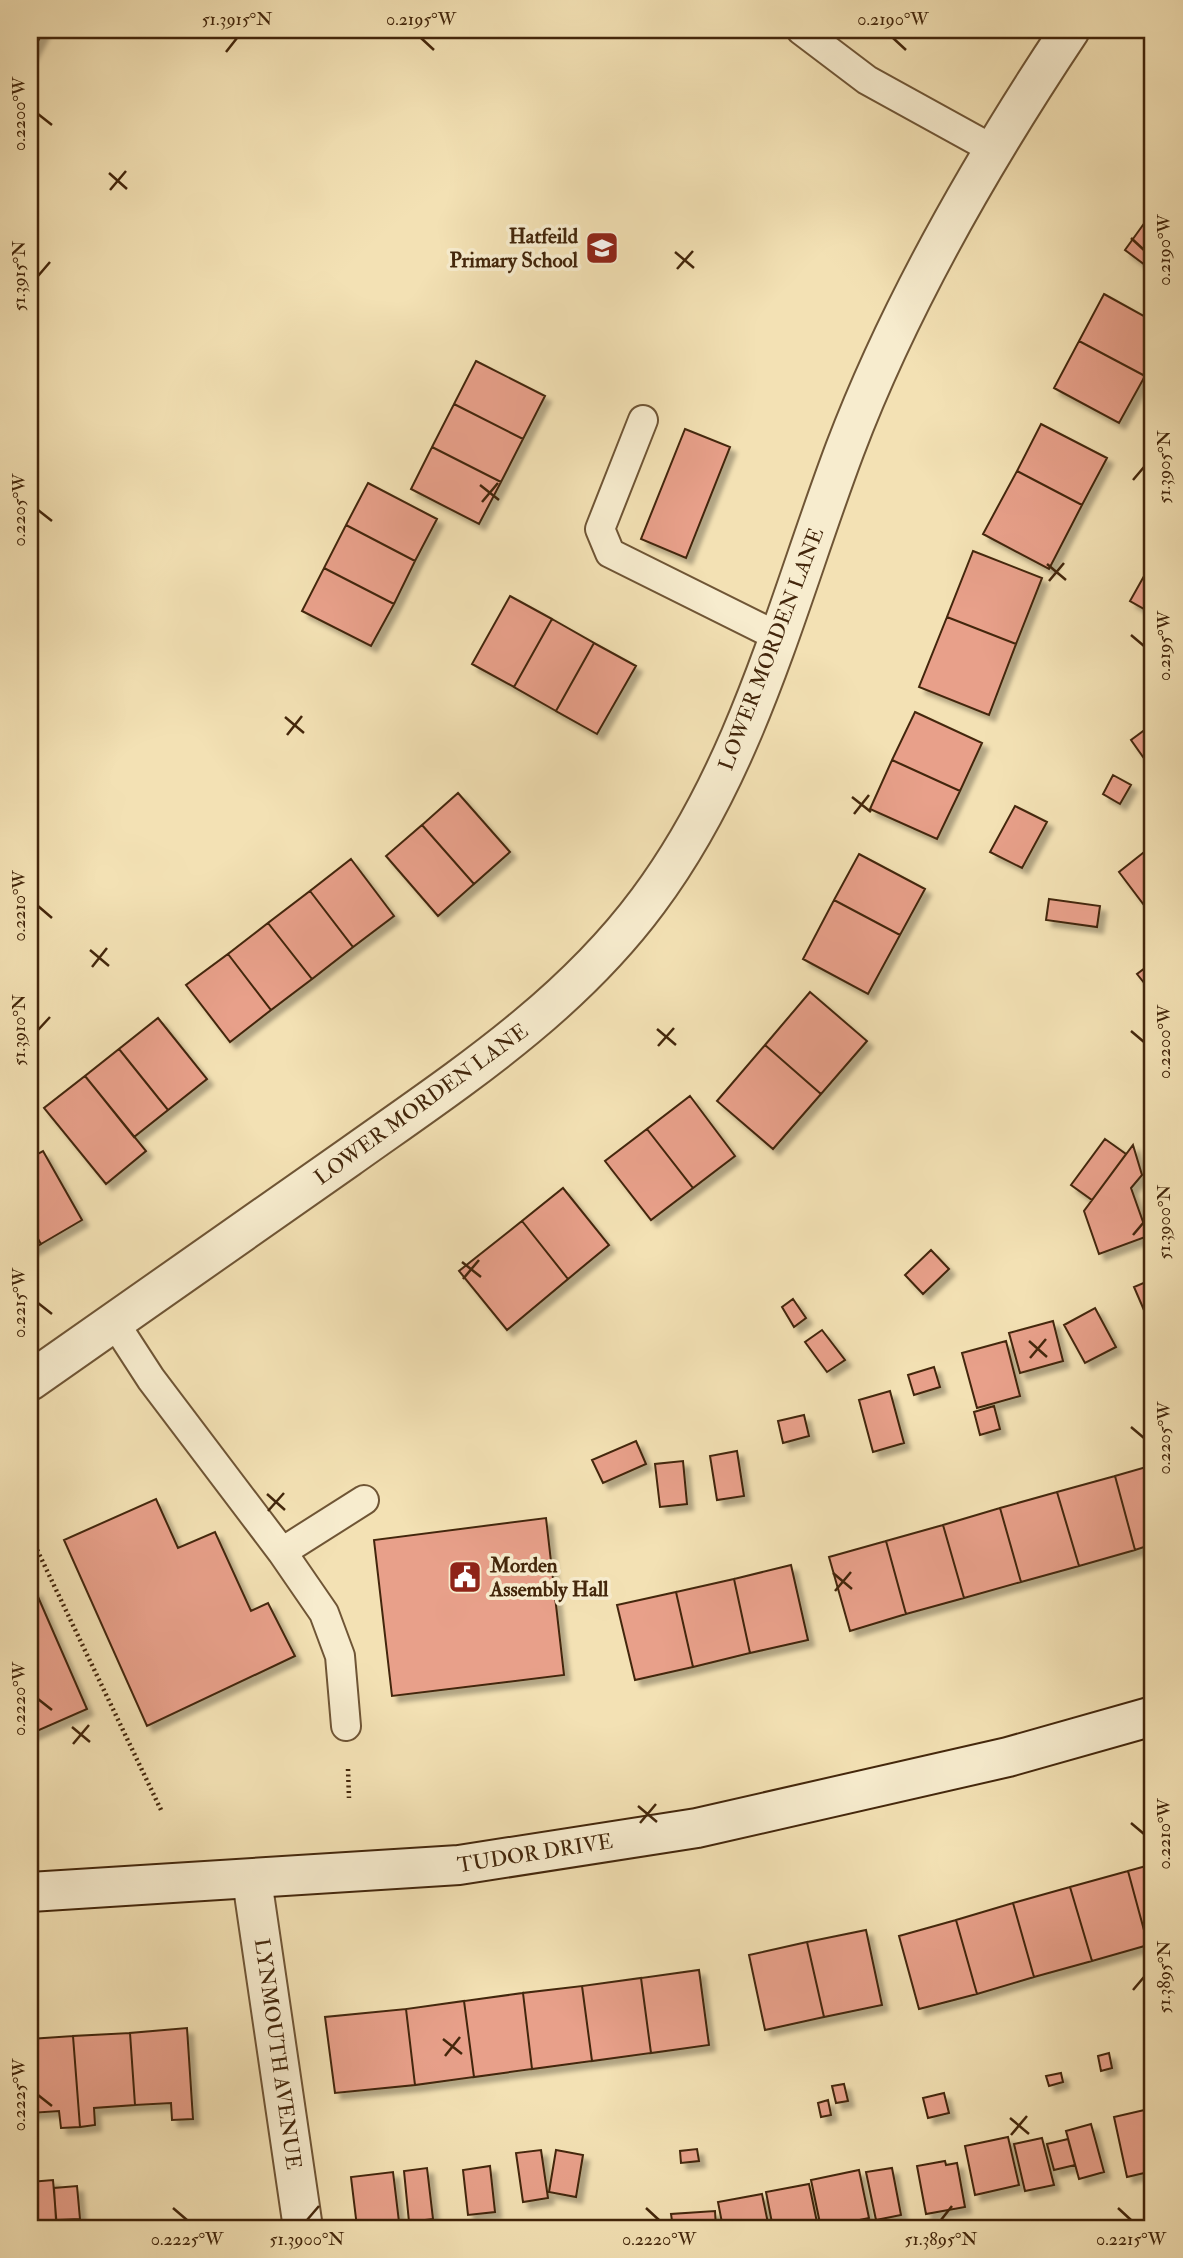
<svg xmlns="http://www.w3.org/2000/svg" width="1183" height="2258" viewBox="0 0 1183 2258" font-family="'IM FELL Double Pica',serif">
  <style>
    .building { fill: #e8a08a; stroke: #43260b; stroke-width: 2; filter: url(#shadow) }
    .lines { fill: none; stroke-linecap: round; stroke-linejoin: round }
    .service-casing { stroke: #6f5535; stroke-width: 32 }
    .minor-casing { stroke: #6f5535; stroke-width: 42 }
    .tertiary-casing { stroke: #6f5535; stroke-width: 42 }
    .secondary-casing { stroke: #43260b; stroke-width: 42 }
    .path { stroke: #43260b; stroke-width: 4.5; stroke-dasharray: 2 3.5; stroke-linecap: butt }
    .service { stroke: #f7ecce; stroke-width: 28 }
    .minor { stroke: #f7ecce; stroke-width: 38 }
    .tertiary { stroke: #f7ecce; stroke-width: 38 }
    .secondary { stroke: #f7ecce; stroke-width: 38 }
    .ticks { fill: none; stroke: #43260b; stroke-width: 2.5 }
    .labels { text-anchor: middle; stroke-width: 7; stroke-linejoin: round; paint-order: stroke }
    .poi-label { font-size: 21px; font-weight: bold; fill: #43260b; stroke: #f7ecce; text-anchor: end }
    .street-label { font-size: 21px; fill: #43260b; stroke: #f7ecce }
    .neatline { fill: none; stroke: #43260b; stroke-width: 2.5 }
    .ticks-label { font-size: 18px; text-anchor: middle; fill: #43260b }
  </style>
  <defs>
    <filter id="shadow"><feDropShadow dx="6" dy="6" stdDeviation="2" flood-color="#0004"/></filter>
  </defs>
  <rect width="100%" height="100%" fill="#f3e1b4"/>
  <filter id="stains"><feTurbulence type="fractalNoise" baseFrequency=".00286" numOctaves="4"/><feColorMatrix values="0 0 0 0 .2 0 0 0 0 .09 0 0 0 0 .02 0 0 0 .5 -.17"/></filter>
  <radialGradient id="worn" r=".72"><stop offset=".6" stop-color="#630" stop-opacity="0"/><stop offset="1" stop-color="#630" stop-opacity=".3"/></radialGradient>
  <path class="building" d="M 30,30 L 44,30 L 30,56 Z
    M 1153,211 L 1153,271 L 1125,250 Z
    M 1104,294 L 1153,321 L 1153,360 L 1145,376 L 1079,341 Z
    M 1079,341 L 1145,376 L 1119,423 L 1054,388 Z
    M 476,361 L 545,396 L 523,439 L 454,404 Z
    M 454,404 L 523,439 L 501,482 L 432,447 Z
    M 1041,424 L 1107,458 L 1082,505 L 1017,471 Z
    M 685,429 L 730,447 L 686,558 L 641,539 Z
    M 432,447 L 501,482 L 479,524 L 411,489 Z
    M 1017,471 L 1082,505 L 1049,569 L 983,534 Z
    M 368,483 L 437,519 L 415,561 L 346,525 Z
    M 346,525 L 415,561 L 394,604 L 324,568 Z
    M 973,551 L 1042,578 L 1016,644 L 947,617 Z
    M 1153,560 L 1153,614 L 1130,601 Z
    M 324,568 L 394,604 L 371,646 L 302,611 Z
    M 510,596 L 552,619 L 514,687 L 472,664 Z
    M 947,617 L 1016,644 L 989,715 L 919,687 Z
    M 552,619 L 594,643 L 556,711 L 514,687 Z
    M 594,643 L 636,666 L 597,734 L 556,711 Z
    M 915,712 L 982,743 L 960,791 L 892,760 Z
    M 1150,726 L 1153,731 L 1153,771 L 1131,740 Z
    M 892,760 L 960,791 L 937,839 L 870,809 Z
    M 1113,775 L 1131,785 L 1120,804 L 1103,794 Z
    M 458,793 L 510,852 L 474,884 L 422,825 Z
    M 1015,806 L 1047,822 L 1022,868 L 990,852 Z
    M 422,825 L 474,884 L 438,916 L 386,856 Z
    M 1153,845 L 1153,917 L 1119,872 Z
    M 859,854 L 925,889 L 900,935 L 834,900 Z
    M 351,859 L 394,916 L 353,947 L 310,891 Z
    M 310,891 L 353,947 L 312,979 L 268,923 Z
    M 1049,899 L 1100,906 L 1097,927 L 1046,920 Z
    M 834,900 L 900,935 L 868,994 L 803,959 Z
    M 268,923 L 312,979 L 271,1010 L 228,954 Z
    M 228,954 L 271,1010 L 230,1042 L 186,985 Z
    M 1153,962 L 1153,994 L 1137,974 Z
    M 810,992 L 867,1041 L 821,1094 L 765,1045 Z
    M 158,1018 L 207,1079 L 168,1110 L 119,1049 Z
    M 765,1045 L 821,1094 L 773,1149 L 717,1101 Z
    M 119,1049 L 168,1110 L 134,1137 L 85,1076 Z
    M 85,1076 L 146,1151 L 106,1184 L 44,1108 Z
    M 690,1096 L 735,1156 L 693,1188 L 647,1129 Z
    M 647,1129 L 693,1188 L 651,1220 L 605,1161 Z
    M 1105,1139 L 1126,1154 L 1092,1200 L 1071,1185 Z
    M 1133,1145 L 1142,1175 L 1131,1188 L 1148,1236 L 1099,1254 L 1084,1211 Z
    M 43,1151 L 82,1220 L 41,1244 L 30,1225 L 30,1158 Z
    M 563,1188 L 609,1245 L 568,1279 L 522,1221 Z
    M 522,1221 L 568,1279 L 507,1330 L 459,1271 Z
    M 30,1225 L 41,1244 L 30,1250 Z
    M 931,1250 L 949,1269 L 923,1294 L 905,1275 Z
    M 1153,1279 L 1153,1331 L 1134,1287 Z
    M 793,1299 L 806,1318 L 794,1327 L 782,1307 Z
    M 1095,1308 L 1116,1347 L 1085,1363 L 1064,1325 Z
    M 1053,1321 L 1063,1361 L 1020,1373 L 1009,1333 Z
    M 822,1330 L 845,1360 L 827,1372 L 805,1342 Z
    M 1006,1341 L 1020,1396 L 977,1408 L 962,1353 Z
    M 934,1367 L 940,1387 L 914,1395 L 908,1375 Z
    M 890,1391 L 904,1443 L 873,1452 L 859,1400 Z
    M 994,1406 L 1000,1429 L 980,1435 L 974,1412 Z
    M 804,1415 L 809,1436 L 783,1443 L 778,1421 Z
    M 636,1441 L 646,1464 L 603,1483 L 592,1460 Z
    M 737,1451 L 744,1496 L 717,1500 L 710,1456 Z
    M 683,1461 L 687,1504 L 660,1507 L 655,1464 Z
    M 1153,1465 L 1153,1544 L 1135,1550 L 1115,1476 Z
    M 1115,1476 L 1135,1550 L 1079,1566 L 1057,1492 Z
    M 1057,1492 L 1079,1566 L 1021,1582 L 1000,1508 Z
    M 156,1499 L 178,1548 L 215,1532 L 251,1611 L 268,1603 L 295,1656 L 147,1726 L 64,1540 Z
    M 1000,1508 L 1021,1582 L 964,1598 L 943,1525 Z
    M 546,1518 L 564,1675 L 392,1696 L 374,1540 Z
    M 943,1525 L 964,1598 L 906,1614 L 886,1541 Z
    M 886,1541 L 906,1614 L 850,1631 L 829,1557 Z
    M 791,1565 L 808,1640 L 750,1653 L 734,1579 Z
    M 734,1579 L 750,1653 L 693,1667 L 676,1592 Z
    M 35,1590 L 87,1709 L 30,1734 L 30,1592 Z
    M 676,1592 L 693,1667 L 635,1680 L 617,1605 Z
    M 1153,1864 L 1153,1943 L 1148,1945 L 1128,1871 Z
    M 1128,1871 L 1148,1945 L 1092,1961 L 1070,1887 Z
    M 1070,1887 L 1092,1961 L 1034,1977 L 1013,1903 Z
    M 1013,1903 L 1034,1977 L 977,1994 L 956,1920 Z
    M 956,1920 L 977,1994 L 919,2009 L 899,1936 Z
    M 866,1930 L 882,2005 L 824,2017 L 807,1942 Z
    M 807,1942 L 824,2017 L 765,2030 L 749,1955 Z
    M 699,1970 L 709,2045 L 651,2053 L 641,1978 Z
    M 641,1978 L 651,2053 L 592,2061 L 582,1986 Z
    M 582,1986 L 592,2061 L 532,2069 L 523,1993 Z
    M 523,1993 L 532,2069 L 474,2077 L 464,2001 Z
    M 464,2001 L 474,2077 L 415,2085 L 406,2009 Z
    M 406,2009 L 415,2085 L 335,2093 L 325,2017 Z
    M 187,2028 L 193,2119 L 172,2120 L 171,2103 L 135,2105 L 130,2033 Z
    M 130,2033 L 135,2105 L 94,2108 L 95,2125 L 80,2127 L 73,2036 Z
    M 73,2036 L 80,2127 L 61,2128 L 59,2111 L 30,2113 L 30,2039 Z
    M 1109,2053 L 1112,2068 L 1101,2071 L 1098,2056 Z
    M 1061,2073 L 1063,2082 L 1049,2086 L 1046,2076 Z
    M 844,2084 L 848,2101 L 836,2103 L 832,2086 Z
    M 944,2093 L 949,2113 L 928,2118 L 923,2098 Z
    M 828,2100 L 831,2115 L 821,2117 L 818,2103 Z
    M 1153,2108 L 1153,2171 L 1127,2177 L 1114,2117 Z
    M 1091,2124 L 1104,2172 L 1079,2179 L 1066,2131 Z
    M 1008,2137 L 1019,2185 L 975,2195 L 965,2146 Z
    M 1042,2138 L 1054,2185 L 1025,2191 L 1014,2144 Z
    M 1068,2139 L 1075,2165 L 1054,2170 L 1047,2144 Z
    M 697,2149 L 699,2161 L 681,2163 L 680,2151 Z
    M 541,2150 L 548,2198 L 523,2202 L 516,2153 Z
    M 556,2150 L 583,2155 L 576,2197 L 549,2192 Z
    M 945,2161 L 946,2165 L 957,2163 L 965,2207 L 926,2214 L 917,2166 Z
    M 490,2166 L 495,2212 L 468,2215 L 463,2170 Z
    M 427,2168 L 433,2219 L 409,2222 L 404,2171 Z
    M 892,2168 L 901,2215 L 876,2220 L 866,2172 Z
    M 859,2170 L 869,2218 L 821,2228 L 811,2180 Z
    M 393,2172 L 399,2222 L 357,2227 L 351,2177 Z
    M 53,2180 L 57,2228 L 32,2228 L 30,2182 Z
    M 809,2184 L 818,2227 L 773,2228 L 766,2192 Z
    M 77,2186 L 80,2219 L 56,2220 L 54,2188 Z
    M 762,2194 L 769,2228 L 723,2228 L 718,2202 Z
    M 715,2211 L 716,2228 L 673,2228 L 671,2214 Z
    M 937,2220 L 938,2228 L 920,2228 L 919,2222 Z"/>
  <g class="lines">
    <defs>
      <path id="service" d="M 801,30 L 867,80 L 994,150
        M 643,420 L 600,529 L 610,553 L 779,637
        M 114,1322 L 151,1379 L 282,1552 L 364,1500
        M 282,1552 L 324,1613 L 340,1656 L 346,1726"/>
      <path id="minor" d="M 252,1880 L 303,2228"/>
      <path id="tertiary" d="M 30,1381 C 136,1307 242,1232 348,1158 C 456,1081 568,1009 648,901 C 748,767 787,603 845,449 C 900,304 984,159 1070,30"/>
      <path id="secondary" d="M 30,1892 L 459,1865 L 697,1828 L 1008,1757 L 1153,1716"/>
    </defs>
    <use href="#service" class="service-casing"/>
    <use href="#minor" class="minor-casing"/>
    <use href="#tertiary" class="tertiary-casing"/>
    <use href="#secondary" class="secondary-casing"/>
    <path class="path" d="M 30,1535 L 162,1812
      M 348,1769 L 349,1798"/>
    <use href="#service" class="service"/>
    <use href="#minor" class="minor"/>
    <use href="#tertiary" class="tertiary"/>
    <use href="#secondary" class="secondary"/>
  </g>
  <path class="ticks" d="M 421,38 L 434,50M 893,38 L 906,50M 226,52 L 237,38M 38,114 L 52,125M 109,173 L 127,189M 110,190 L 126,171M 1131,238 L 1144,250M 675,252 L 694,268M 677,269 L 693,251M 38,276 L 50,262M 1133,480 L 1144,467M 480,485 L 499,500M 482,502 L 498,483M 38,510 L 52,521M 1047,564 L 1066,580M 1049,581 L 1064,563M 1131,635 L 1144,646M 285,717 L 304,733M 287,735 L 302,716M 852,797 L 871,812M 854,814 L 869,795M 38,906 L 52,918M 90,950 L 109,966M 92,967 L 107,948M 657,1029 L 676,1045M 38,1030 L 50,1017M 1131,1031 L 1144,1042M 658,1046 L 674,1028M 1133,1235 L 1144,1222M 462,1262 L 481,1277M 463,1279 L 479,1260M 38,1303 L 52,1314M 1029,1341 L 1047,1357M 1030,1358 L 1046,1339M 1131,1427 L 1144,1438M 267,1494 L 285,1510M 268,1511 L 284,1493M 833,1573 L 852,1589M 835,1591 L 851,1572M 38,1699 L 52,1710M 72,1727 L 90,1742M 73,1744 L 89,1725M 638,1806 L 657,1822M 640,1823 L 656,1804M 1131,1823 L 1144,1834M 1133,1990 L 1144,1977M 443,2039 L 462,2054M 445,2056 L 460,2037M 38,2095 L 52,2106M 1010,2118 L 1029,2134M 1011,2135 L 1027,2116M 173,2208 L 187,2220M 646,2208 L 659,2220M 1118,2208 L 1131,2220M 307,2220 L 319,2206M 941,2220 L 952,2206"/>
  <defs>
    <symbol id="school-square" viewBox="-11 -11 22 22"><rect x="-9" y="-9" width="18" height="18" rx="4" fill="#8f2418" stroke="#f7ecce"/><path d="M0-5L7-2L0 1L-7-2ZM-4 1L0 2.5L4 1V4Q0 6-4 4Z" fill="#fff"/></symbol>
    <symbol id="civic-square" viewBox="-11 -11 22 22"><rect x="-9" y="-9" width="18" height="18" rx="4" fill="#8f2418" stroke="#f7ecce"/><path d="M-.6-6.5H3V-4.5H.6V-3L4-1V1h2V6H-6V1h2V-1L-.6-3ZM-1.2 2.5V6h2.4V2.5Z" fill="#fff"/></symbol>
  </defs>
  <g fill-rule="evenodd">
    <use href="#school-square" x="583" y="229" width="38" height="38"/>
    <use href="#civic-square" x="446" y="1558" width="38" height="38"/>
  </g>
  <g class="labels">
    <g class="poi-label">
      <text x="578" y="243">Hatfeild<tspan x="578" dy="24">Primary School</tspan></text>
      <text x="490" y="1572" text-anchor="start">Morden<tspan x="490" dy="24">Assembly Hall</tspan></text>
    </g>
    <g class="street-label">
      <text transform="translate(771 649) rotate(-69)" y="7">LOWER MORDEN LANE</text>
      <text transform="translate(421 1104) rotate(-36)" y="7">LOWER MORDEN LANE</text>
      <text transform="translate(535 1853) rotate(-9)" y="7">TUDOR DRIVE</text>
      <text transform="translate(278 2054) rotate(82)" y="7">LYNMOUTH AVENUE</text>
    </g>
  </g>
  <rect width="1183" height="2258" fill="none" stroke="#f3e1b4" stroke-width="77"/>
  <rect x="38" y="38" width="1106" height="2182" class="neatline"/>
  <g class="ticks-label">
    <text x="237" y="25">51.3915°N</text>
    <text x="421" y="25">0.2195°W</text>
    <text x="893" y="25">0.2190°W</text>
    <text transform="translate(19 114) rotate(-90)" y="6">0.2200°W</text>
    <text transform="translate(1164 250) rotate(-90)" y="6">0.2190°W</text>
    <text transform="translate(19 276) rotate(-90)" y="6">51.3915°N</text>
    <text transform="translate(1164 467) rotate(-90)" y="6">51.3905°N</text>
    <text transform="translate(19 510) rotate(-90)" y="6">0.2205°W</text>
    <text transform="translate(1164 646) rotate(-90)" y="6">0.2195°W</text>
    <text transform="translate(19 906) rotate(-90)" y="6">0.2210°W</text>
    <text transform="translate(19 1030) rotate(-90)" y="6">51.3910°N</text>
    <text transform="translate(1164 1042) rotate(-90)" y="6">0.2200°W</text>
    <text transform="translate(1164 1222) rotate(-90)" y="6">51.3900°N</text>
    <text transform="translate(19 1303) rotate(-90)" y="6">0.2215°W</text>
    <text transform="translate(1164 1438) rotate(-90)" y="6">0.2205°W</text>
    <text transform="translate(19 1699) rotate(-90)" y="6">0.2220°W</text>
    <text transform="translate(1164 1834) rotate(-90)" y="6">0.2210°W</text>
    <text transform="translate(1164 1977) rotate(-90)" y="6">51.3895°N</text>
    <text transform="translate(19 2095) rotate(-90)" y="6">0.2225°W</text>
    <text x="187" y="2245">0.2225°W</text>
    <text x="307" y="2245">51.3900°N</text>
    <text x="659" y="2245">0.2220°W</text>
    <text x="941" y="2245">51.3895°N</text>
    <text x="1131" y="2245">0.2215°W</text>
  </g>
  <rect width="100%" height="100%" filter="url(#stains)"/>
  <rect width="100%" height="100%" fill="url(#worn)"/>
</svg>
